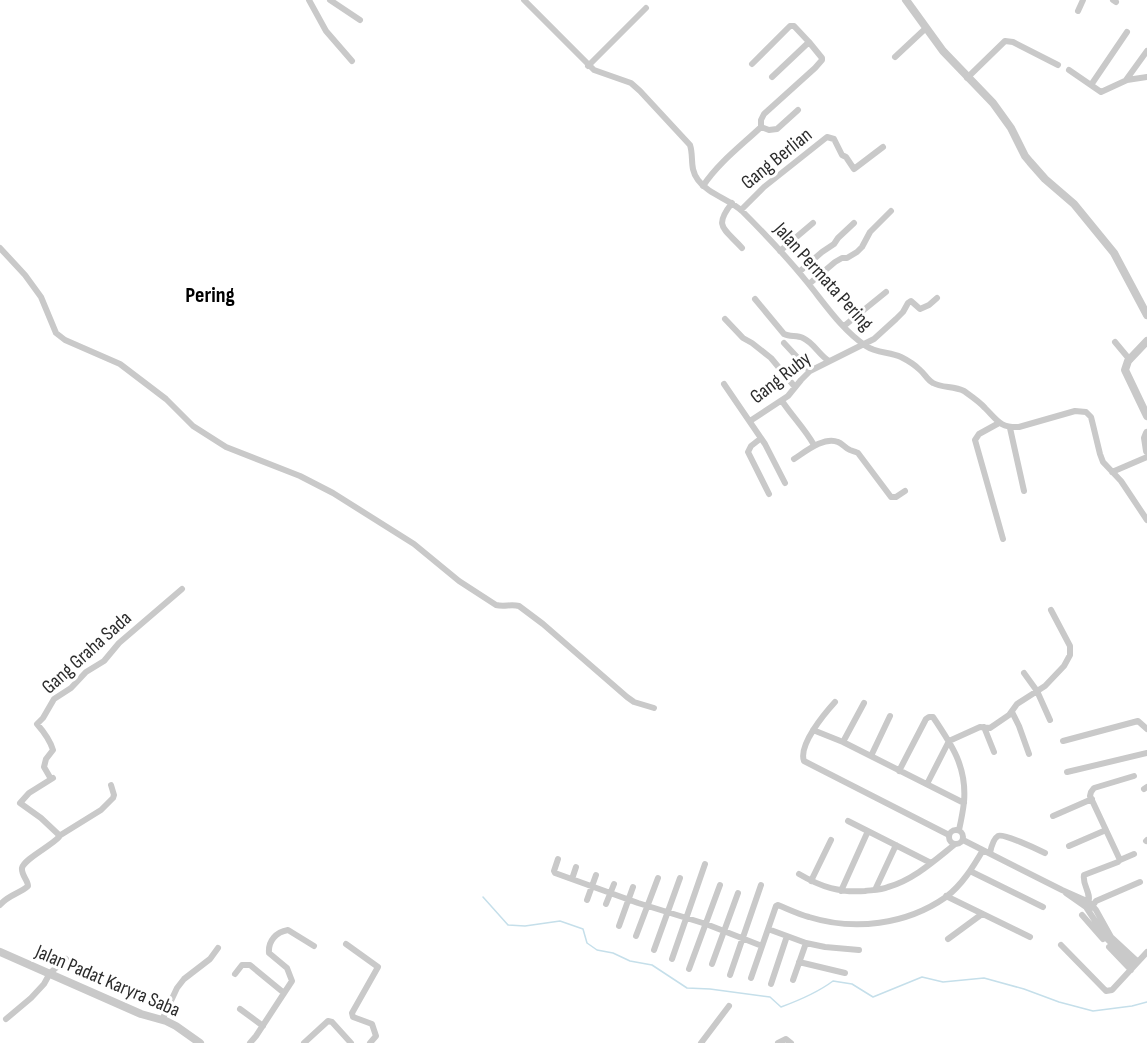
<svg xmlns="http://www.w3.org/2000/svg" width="1147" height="1043" viewBox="0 0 1147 1043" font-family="'Sofia Sans Condensed',sans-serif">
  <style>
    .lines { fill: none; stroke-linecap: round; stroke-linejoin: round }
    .stream { stroke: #c5dfea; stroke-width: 1.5 }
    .minor { stroke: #c9c9c9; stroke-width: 6 }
    .tertiary { stroke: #c9c9c9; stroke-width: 8 }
    .labels { text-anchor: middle; stroke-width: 6; stroke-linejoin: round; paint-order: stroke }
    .street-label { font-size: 20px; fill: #2c2c2c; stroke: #fff }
    .quarter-label { font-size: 22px; font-weight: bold; fill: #000; stroke: #fff }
  </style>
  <rect width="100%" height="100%" fill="#fff"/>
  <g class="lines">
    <path class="stream" d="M 483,897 L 508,925 L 525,926 L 560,921 L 583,929 L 587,943 L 597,950 L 613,953 L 630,961 L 652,965 L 687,988 L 710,989 L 770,997 L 781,1007 C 800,1000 817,993 833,981 L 852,984 L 873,997 L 922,977 L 943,982 L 984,978 L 1024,989 L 1059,1002 L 1093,1011 L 1132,1006 L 1147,1002"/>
    <path class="minor" d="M 309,0 L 326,31 L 352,61
      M 330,0 L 360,20
      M 524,0 L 594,70 L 631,83 L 640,91 L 690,145 C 694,157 689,168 698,180 C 708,194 729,199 742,211 C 765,234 787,257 807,282 C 825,304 842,330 866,346 C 876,353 890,352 901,357 C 907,360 915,365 920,370 C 925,374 927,380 933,383 C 942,388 954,386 964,391 C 971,396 980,402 985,408 C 997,420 1000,428 1019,427 L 1075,411 L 1086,412 L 1091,417 L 1093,425 L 1100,454 L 1103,462 L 1121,481 L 1147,520
      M 1113,0 L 1116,2
      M 1078,11 L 1083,0
      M 895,57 L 926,28
      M 752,64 L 790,26 L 794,26 L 809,42
      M 588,66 L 646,8
      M 1069,70 L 1101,92 L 1127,80 L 1147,77
      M 967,78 L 1005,41 L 1013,42 L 1058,65
      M 1126,80 L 1147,51
      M 1091,85 L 1127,32
      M 761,127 L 769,130 L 777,129 L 798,110
      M 703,186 C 718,163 742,145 761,127 L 761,120 L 764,114 L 815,68 L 822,60 L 822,58 L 809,42 L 772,77
      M 732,203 C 713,227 724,228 742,248
      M 741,210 L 764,187 L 827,137 L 834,139 L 842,155 L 846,157 L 854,169 L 883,147
      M 0,248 L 25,275 L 41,297 L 56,333 L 65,340 L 120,364 L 166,399 L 193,426 L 226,447 L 300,476 L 333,493 L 414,544 L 459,581 L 496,605 C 504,607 511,604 519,606 L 543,624 L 627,697 L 634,702 L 654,708
      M 780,251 L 813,223
      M 799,272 L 822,252 L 834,244 L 838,238 L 854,223
      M 809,284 L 835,262 L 842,258 L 847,258 L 857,252 L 862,247 L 870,232 L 891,211
      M 755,299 L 784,334 C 790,337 797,335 803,338 C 814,343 819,355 829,361
      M 725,319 L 743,338 L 752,343 L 771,358 L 795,387
      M 844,326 L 886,292
      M 1115,342 L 1130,360
      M 784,343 L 810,371
      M 724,384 L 765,444 L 785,483
      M 782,401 C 792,416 805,429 814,445
      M 750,421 L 788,396 L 801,380 L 810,371 L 874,339 L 896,319 L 903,312 L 908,303 L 911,301 L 920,309 L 929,305 L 937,298
      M 999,423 L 979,434 L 975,440 L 1003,539
      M 1010,428 L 1024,491
      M 760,439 L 751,446 L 748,452 L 769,494
      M 794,459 C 805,452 824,436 838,442 C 842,443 845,448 850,450 C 853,451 856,452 858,453 L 891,497 L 896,497 L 905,491
      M 1112,472 L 1147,457
      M 1024,673 L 1037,691 L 1050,720
      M 835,702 C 825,713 798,745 804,761 L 949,835
      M 1012,712 L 1019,726 L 1029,754
      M 984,727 L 994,752
      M 813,730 L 843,742 L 964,803
      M 1063,741 L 1138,721 L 1147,729
      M 843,742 L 864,703
      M 871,756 L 890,716
      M 899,771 L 926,719 L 929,717 L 933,717 C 952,745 967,767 964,802 C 963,811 961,821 959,830
      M 1067,772 L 1147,753
      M 51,779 L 44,767 L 46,759 L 53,750 C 50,740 44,732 37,724 L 43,718 L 54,699 L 71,688 L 86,672 L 104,661 L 119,643 L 182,589
      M 927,784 L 949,741 L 980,727 L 990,728 L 1009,715 L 1017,704 L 1045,686 L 1064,666 L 1070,655 L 1070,646 L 1051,610
      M 1144,789 L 1147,787
      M 1053,816 L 1092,799
      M 848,821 L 931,863
      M949 837a7 7 0 1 1 14 0a7 7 0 1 1-14 0Z
      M 59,836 L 101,810 L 113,798 L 114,795 L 111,785
      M 963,840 L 1062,890 L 1089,902 L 1096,910 L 1111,937 L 1138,962
      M 1146,841 L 1147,840
      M 1069,846 L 1106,830
      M 990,853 C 991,848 993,839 998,836 C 1003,833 1037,849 1045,853
      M 558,859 L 554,871 L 555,873 L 638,903 L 706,924 L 762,946
      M 1120,860 L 1090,796 L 1091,792 L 1094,788 L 1134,776
      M 970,871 L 1043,907
      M 799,874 C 821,887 840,893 865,891 C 873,890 881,890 888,887 C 913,880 934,861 954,845
      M 572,879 L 576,867
      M 811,881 L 831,840
      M 875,890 L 896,845
      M 841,891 L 868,831
      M 1066,893 L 1086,907 L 1107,939 L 1134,966
      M 946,896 L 1030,937
      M 587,900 L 596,875
      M 606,904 L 614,884
      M 1088,904 C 1092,892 1082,886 1084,875 L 1118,862 L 1120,860 L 1134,854
      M 0,905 C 8,895 19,894 28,886 C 28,880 21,875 22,868 C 24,859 51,846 59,837 L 58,834 L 41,818 L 20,803 L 29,793 L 53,778
      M 1091,908 L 1096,901 L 1140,882
      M 1082,915 L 1103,939
      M 619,926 L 633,887
      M 768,929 L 806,943 L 825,947 L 859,950
      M 636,936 L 658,878
      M 948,939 L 982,914
      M 346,944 L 378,967 L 352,1013 L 353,1017 L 372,1024 L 376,1036 L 370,1043
      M 1061,945 L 1106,991 L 1112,990 L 1147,952
      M 1109,947 L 1131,970
      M 654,950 L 680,878
      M 672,959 L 705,864
      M 799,962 L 845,973
      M 712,964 L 738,893
      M 689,969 L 720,885
      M 235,974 L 242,965 L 250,965 L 284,993
      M 730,975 L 761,885
      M 751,978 L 776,906 L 778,905 C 788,909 798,914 809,917 C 854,931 906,925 946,897 C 962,885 973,867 983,850
      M 793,980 L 806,943
      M 771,984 L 787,936
      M 240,1009 L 263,1026
      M 6,1019 L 31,998 L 44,984 L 50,973 L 66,959
      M 162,1020 L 177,988 L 184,979 L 210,959 L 218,948
      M 250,1043 L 256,1036 L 292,981 L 287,968 L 269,953 C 268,941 276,932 288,930 L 314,946
      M 304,1043 L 328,1021 L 332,1022 L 351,1043
      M 701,1043 L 729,1006
      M 778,1043 L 786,1039 L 791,1043"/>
    <path class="tertiary" d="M 906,0 L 943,51 L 993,103 L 1011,128 L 1025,156 L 1030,162 L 1045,179 L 1074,204 L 1114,253 L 1147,315
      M 1147,341 L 1128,361 L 1125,370 L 1147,416
      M 1147,433 L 1145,438 L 1147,451
      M 0,952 L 141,1014 L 166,1021 L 176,1026 L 200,1043"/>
  </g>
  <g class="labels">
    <g class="street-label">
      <text transform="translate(776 158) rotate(-39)" y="7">Gang Berlian</text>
      <text transform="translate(824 276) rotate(48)" y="7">Jalan Permata Pering</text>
      <text transform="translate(780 377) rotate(-38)" y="7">Gang Ruby</text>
      <text transform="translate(86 652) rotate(-42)" y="7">Gang Graha Sada</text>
      <text transform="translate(108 980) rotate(23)" y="7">Jalan Padat Karyra Saba</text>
    </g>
    <g class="quarter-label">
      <text x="210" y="302">Pering</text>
    </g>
  </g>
</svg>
